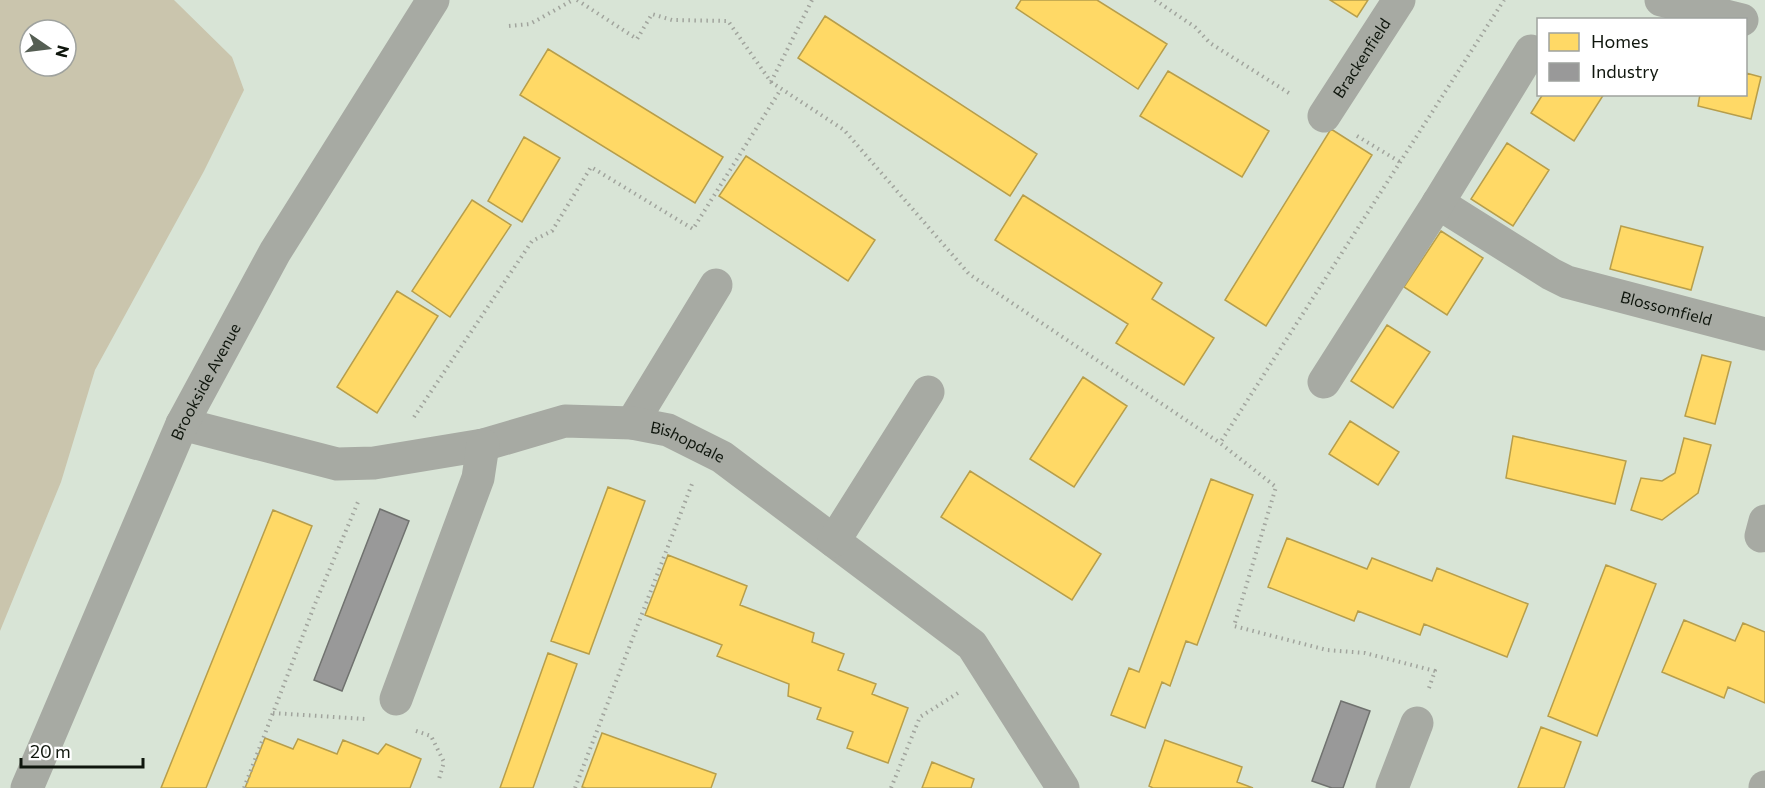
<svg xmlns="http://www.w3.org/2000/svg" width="1765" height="788" viewBox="0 0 1765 788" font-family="Commissioner,sans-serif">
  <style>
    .forest { fill: #cac5ad; fill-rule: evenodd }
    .homes { fill: #ffd966; stroke: #b79e4b; stroke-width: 1.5 }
    .industry { fill: #999; stroke: #70726f; stroke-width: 1.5 }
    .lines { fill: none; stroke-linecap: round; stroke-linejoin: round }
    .path { stroke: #a1a49d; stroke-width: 4; stroke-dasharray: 1.5 4.5; stroke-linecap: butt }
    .minor { stroke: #a7aaa3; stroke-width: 33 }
    .labels { text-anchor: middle; stroke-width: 6; stroke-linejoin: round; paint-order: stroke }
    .street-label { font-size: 16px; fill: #0f160d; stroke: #fff }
  </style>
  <rect width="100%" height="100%" fill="#d8e4d6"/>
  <path class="forest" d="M 0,0 L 174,0 L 232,57 L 244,90 L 204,171 L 95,370 L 61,482 L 0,631 ZM 30,30 L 66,30 L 66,66 L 30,66 Z"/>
  <path class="homes" d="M 1021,0 L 1097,0 L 1167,44 L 1138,89 L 1016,8 Z
    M 1330,0 L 1368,0 L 1357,17 Z
    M 825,16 L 1037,154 L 1010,196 L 798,58 Z
    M 548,49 L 723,157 L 695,203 L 520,95 Z
    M 1168,71 L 1269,131 L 1242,177 L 1140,116 Z
    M 1746,73 L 1761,77 L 1751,119 L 1698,106 L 1700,94 L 1746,94 Z
    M 1543,94 L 1604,94 L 1574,141 L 1531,113 Z
    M 1331,129 L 1372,155 L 1266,326 L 1225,300 Z
    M 524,137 L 560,158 L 522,222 L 488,201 Z
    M 1507,143 L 1549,170 L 1513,226 L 1471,199 Z
    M 746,156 L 875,240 L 848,281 L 719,196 Z
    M 1023,195 L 1162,283 L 1152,299 L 1214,338 L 1184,385 L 1116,343 L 1128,324 L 995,240 Z
    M 472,200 L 511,225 L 450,317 L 412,291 Z
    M 1621,226 L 1703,247 L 1691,290 L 1610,269 Z
    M 1441,231 L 1483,258 L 1447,315 L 1404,287 Z
    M 397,291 L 438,316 L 377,413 L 337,387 Z
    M 1387,325 L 1430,352 L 1393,408 L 1351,381 Z
    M 1702,355 L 1731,362 L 1715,424 L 1685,416 Z
    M 1083,377 L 1127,406 L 1074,487 L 1030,459 Z
    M 1350,421 L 1399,452 L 1378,485 L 1329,454 Z
    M 1513,436 L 1626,461 L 1615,504 L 1506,478 Z
    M 1684,438 L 1711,445 L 1698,493 L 1662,520 L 1631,510 L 1641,478 L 1662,481 L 1675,473 Z
    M 970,471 L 1101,554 L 1072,600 L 941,517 Z
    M 1211,479 L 1253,495 L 1197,645 L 1186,641 L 1170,686 L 1162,682 L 1145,728 L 1111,715 L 1129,668 L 1139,672 Z
    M 608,487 L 645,501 L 589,654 L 551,641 Z
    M 273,510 L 312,526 L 206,788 L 161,788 Z
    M 1287,538 L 1367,569 L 1372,558 L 1432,581 L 1437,568 L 1528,604 L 1507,657 L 1424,624 L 1420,635 L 1358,611 L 1354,621 L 1268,587 Z
    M 668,555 L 747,586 L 740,605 L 814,633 L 812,642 L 844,654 L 838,670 L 876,684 L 872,694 L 908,708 L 888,763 L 847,748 L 853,732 L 817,719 L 821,708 L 788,696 L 789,684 L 717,656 L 722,645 L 645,615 Z
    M 1606,565 L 1656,584 L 1597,736 L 1548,716 Z
    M 1684,620 L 1735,641 L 1743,623 L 1765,632 L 1765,703 L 1728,687 L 1724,698 L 1662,672 Z
    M 548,653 L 577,664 L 533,788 L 500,788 Z
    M 1541,727 L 1581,742 L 1564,788 L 1518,788 Z
    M 602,733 L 716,774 L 711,788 L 586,788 L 582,787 Z
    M 265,738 L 293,749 L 298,739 L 337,754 L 343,740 L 378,754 L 386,744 L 421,759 L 410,788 L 245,788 Z
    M 1165,740 L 1242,767 L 1237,782 L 1253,788 L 1153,788 L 1149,786 Z
    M 932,762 L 974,779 L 971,788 L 922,788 Z"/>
  <path class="industry" d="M 380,509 L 409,521 L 342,691 L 314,680 Z
    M 1341,701 L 1370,711 L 1343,788 L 1332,788 L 1312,781 Z"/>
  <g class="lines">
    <path class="path" d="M 577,0 L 637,39 L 652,14 L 672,20 L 728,21 L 771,82 L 844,130 L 969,274 L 1220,443
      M 1155,0 L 1195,27 L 1210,43 L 1292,95
      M 509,26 L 530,24 L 573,0
      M 771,82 L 812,0
      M 1357,136 L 1400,162
      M 414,417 L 532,241 L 552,231 L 591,167 L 693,229 L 781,89
      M 1429,688 L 1435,671 L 1365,653 L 1327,650 L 1234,626 L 1276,487 L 1220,443 L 1504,0
      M 273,713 L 365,719
      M 416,731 L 431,736 L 444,762 L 439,779
      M 244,788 L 315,604 L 358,502
      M 575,788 L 692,484
      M 891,788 L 920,717 L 958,693"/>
    <g class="minor">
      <path d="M 1661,0 L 1742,20"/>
      <path id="s1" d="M 1324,116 L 1399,0"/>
      <path id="s2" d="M 1438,203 L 1551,274 L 1567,282 L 1765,334"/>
      <path d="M 1324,382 L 1438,203 L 1531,51"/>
      <path d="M 632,423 L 716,285"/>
      <path id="s3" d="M 182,424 L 337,464 L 374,463 L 483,445 L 565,421 L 632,423 L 668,430 L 722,457 L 972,645 L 1063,788"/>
      <path d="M 1761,536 L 1765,521"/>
      <path d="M 834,541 L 928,392"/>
      <path d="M 396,699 L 478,478 L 483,445"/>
      <path id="s4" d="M 27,788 L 182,424 L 275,252 L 433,0"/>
      <path d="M 1392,788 L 1417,723"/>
      <path d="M 1765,788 L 1765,787"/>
    </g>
  </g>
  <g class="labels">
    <g class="street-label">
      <text dy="6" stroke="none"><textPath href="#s1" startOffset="69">Brackenfield</textPath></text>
      <text dy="6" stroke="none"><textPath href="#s2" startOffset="254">Blossomfield</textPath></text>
      <text dy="6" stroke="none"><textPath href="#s4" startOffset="444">Brookside Avenue</textPath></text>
      <text dy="6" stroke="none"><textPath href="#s3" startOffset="519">Bishopdale</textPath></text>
    </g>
  </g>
  <rect x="1537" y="18" width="210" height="78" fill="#ffffff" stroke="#9fa29e" stroke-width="1.5"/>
  <rect x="1549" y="33" width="30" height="18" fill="#ffd966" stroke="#9fa29e" stroke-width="1.5"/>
  <text x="1591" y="48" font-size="18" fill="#0f160d">Homes</text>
  <rect x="1549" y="63" width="30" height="18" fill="#999999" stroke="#9fa29e" stroke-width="1.5"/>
  <text x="1591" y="78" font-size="18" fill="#0f160d">Industry</text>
  <g transform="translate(48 48) rotate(104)"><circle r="28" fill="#ffffff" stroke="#9fa29e" stroke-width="1.5"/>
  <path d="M0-4.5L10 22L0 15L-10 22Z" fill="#555e53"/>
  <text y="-9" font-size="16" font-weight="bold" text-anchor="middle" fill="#0f160d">N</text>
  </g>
  <path d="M21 758v9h122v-9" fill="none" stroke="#0f160d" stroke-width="3"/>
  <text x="30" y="758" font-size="18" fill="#0f160d" stroke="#ffffff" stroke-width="4.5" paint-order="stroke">20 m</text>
</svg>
